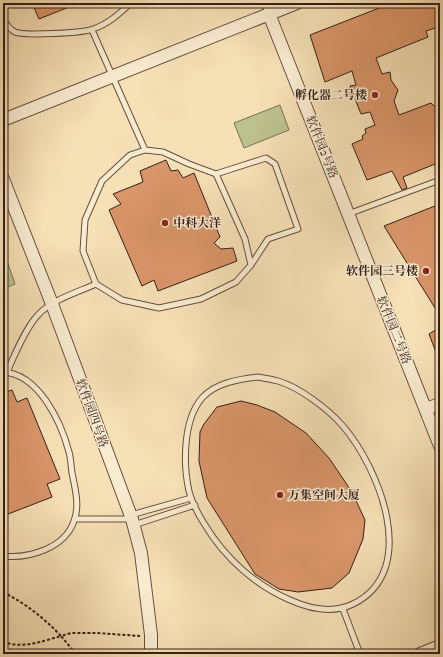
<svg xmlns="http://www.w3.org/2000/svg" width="443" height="657" viewBox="0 0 443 657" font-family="'IM FELL French Canon','Noto Serif SC',serif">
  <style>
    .green { fill: #bcc28e; stroke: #787052 }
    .building { fill: #da966a; stroke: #341f17 }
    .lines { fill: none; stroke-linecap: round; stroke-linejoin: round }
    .service-casing { stroke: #644f3f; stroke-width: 7 }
    .tertiary-casing { stroke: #644f3f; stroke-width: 14 }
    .path { stroke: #341f17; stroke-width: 2; stroke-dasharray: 3 2; stroke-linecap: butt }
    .service { stroke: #f9ebd0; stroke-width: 5 }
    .tertiary { stroke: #f9ebd0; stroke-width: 12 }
    .poi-dot { fill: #8f2418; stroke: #f9ebd0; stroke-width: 1.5 }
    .labels { text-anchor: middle; stroke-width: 3; stroke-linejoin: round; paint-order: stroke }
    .poi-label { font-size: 12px; font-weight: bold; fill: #341f17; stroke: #f9ebd0; text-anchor: end }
    .street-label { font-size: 12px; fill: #341f17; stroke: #f9ebd0 }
  </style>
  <rect width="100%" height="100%" fill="#f6e0b6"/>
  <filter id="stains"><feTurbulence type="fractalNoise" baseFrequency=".005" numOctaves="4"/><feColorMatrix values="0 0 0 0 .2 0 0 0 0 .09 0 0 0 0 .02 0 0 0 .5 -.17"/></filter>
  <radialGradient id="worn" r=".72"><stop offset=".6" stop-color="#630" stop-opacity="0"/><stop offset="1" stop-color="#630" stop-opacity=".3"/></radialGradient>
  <path class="green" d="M 280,105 L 289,130 L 244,148 L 234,123 Z
    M 6,258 L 15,284 L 3,289 L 3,259 Z"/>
  <path class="building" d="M 32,3 L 79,3 L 39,19 Z
    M 392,3 L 440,3 L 440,22 L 437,23 L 438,27 L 426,31 L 428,37 L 376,58 L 382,74 L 390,72 L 391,80 L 398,90 L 394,101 L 399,115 L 431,103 L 434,106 L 440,104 L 440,162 L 403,177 L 407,188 L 402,190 L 392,171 L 367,180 L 352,144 L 363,139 L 362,136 L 366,133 L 365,129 L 375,125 L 370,112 L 361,114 L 350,86 L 356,85 L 352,71 L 325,82 L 310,35 Z
    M 166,160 L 171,171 L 178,170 L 183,178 L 194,173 L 220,237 L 214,243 L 221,249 L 233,248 L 237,261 L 158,291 L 154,280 L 142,286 L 109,210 L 121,204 L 113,194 L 143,182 L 140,171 Z
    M 440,204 L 440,316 L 384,226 Z
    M 440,321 L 440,363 L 429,334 L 437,329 L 435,322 Z
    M 12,390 L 17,402 L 27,398 L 60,479 L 47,484 L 52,497 L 3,516 L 3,393 Z
    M 241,401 L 257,405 L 275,412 L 306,433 L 329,458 L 352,492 L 365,520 L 363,539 L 349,573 L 332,588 L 298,592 L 279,589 L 255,574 L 207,498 L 199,461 L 200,432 L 204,424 L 217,407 Z"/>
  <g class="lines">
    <defs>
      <path id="service" d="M 264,3 L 269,14
        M 3,19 C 6,24 9,29 15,32 C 24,36 84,33 93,29 C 108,24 119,14 131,3
        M 92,30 L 145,150
        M 145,150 L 163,152 L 189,164 L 216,174 L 266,158 L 275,164 L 298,229 L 268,239 L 251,265 L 236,282 L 201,299 L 159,308 L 122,300 L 96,284 L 83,251 L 85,220 L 102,181 L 130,155 Z
        M 216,174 L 245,239 L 251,265
        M 348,214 L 440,180
        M 3,372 C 39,374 61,422 69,452 C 71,459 71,466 72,473 C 75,488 80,506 74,521 C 65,548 29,559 3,556
        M 7,372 C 14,356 26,327 38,315 C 51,300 78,292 96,284
        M 258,377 C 264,378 271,379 278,381 C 299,387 328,409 342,425 C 379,467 421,571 353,604 C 332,614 310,609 290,600 C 255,585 225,558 205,525 C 198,514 192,503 189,491 C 183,464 183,420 202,398 C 215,383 239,379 258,377 Z
        M 131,515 L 191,498
        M 75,519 L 132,519
        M 134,525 L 195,505
        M 343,609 L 360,654"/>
      <path id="tertiary" d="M 269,14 L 440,446
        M 3,120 L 297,3
        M 3,179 L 52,304 L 132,519 L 141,553 L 151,635 L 151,654
        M 426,409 L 440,404
        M 420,654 L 440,646"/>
    </defs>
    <use href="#service" class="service-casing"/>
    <use href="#tertiary" class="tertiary-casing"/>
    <path class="path" d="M 3,592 C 26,604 43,617 61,636 L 71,633 L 97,633 L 140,636
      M 3,641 C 20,650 43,641 61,636 L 76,654"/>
    <use href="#service" class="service"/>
    <use href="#tertiary" class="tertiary"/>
  </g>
  <g class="poi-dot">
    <circle cx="375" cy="95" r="4"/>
    <circle cx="165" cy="223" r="4"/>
    <circle cx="426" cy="271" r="4"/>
    <circle cx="280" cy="495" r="4"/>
  </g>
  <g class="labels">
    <g class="poi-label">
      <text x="367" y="99">孵化器二号楼</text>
      <text x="173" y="227" text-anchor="start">中科大洋</text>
      <text x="418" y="275">软件园三号楼</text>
      <text x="288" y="499" text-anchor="start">万集空间大厦</text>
    </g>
    <g class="street-label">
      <text transform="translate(322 147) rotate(68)" y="4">软件园2号路</text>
      <text transform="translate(394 330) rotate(68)" y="4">软件园二号路</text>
      <text transform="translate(92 413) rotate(70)" y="4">软件园四号路</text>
    </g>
  </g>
  <rect width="443" height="657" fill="none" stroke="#f6e0b6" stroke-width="16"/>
  <rect x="4" y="4" width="435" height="649" fill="none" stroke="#341f17" stroke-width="2"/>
  <rect x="8" y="8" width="427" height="641" fill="none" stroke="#341f17"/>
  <rect width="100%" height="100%" filter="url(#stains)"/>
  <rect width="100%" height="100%" fill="url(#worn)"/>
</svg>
